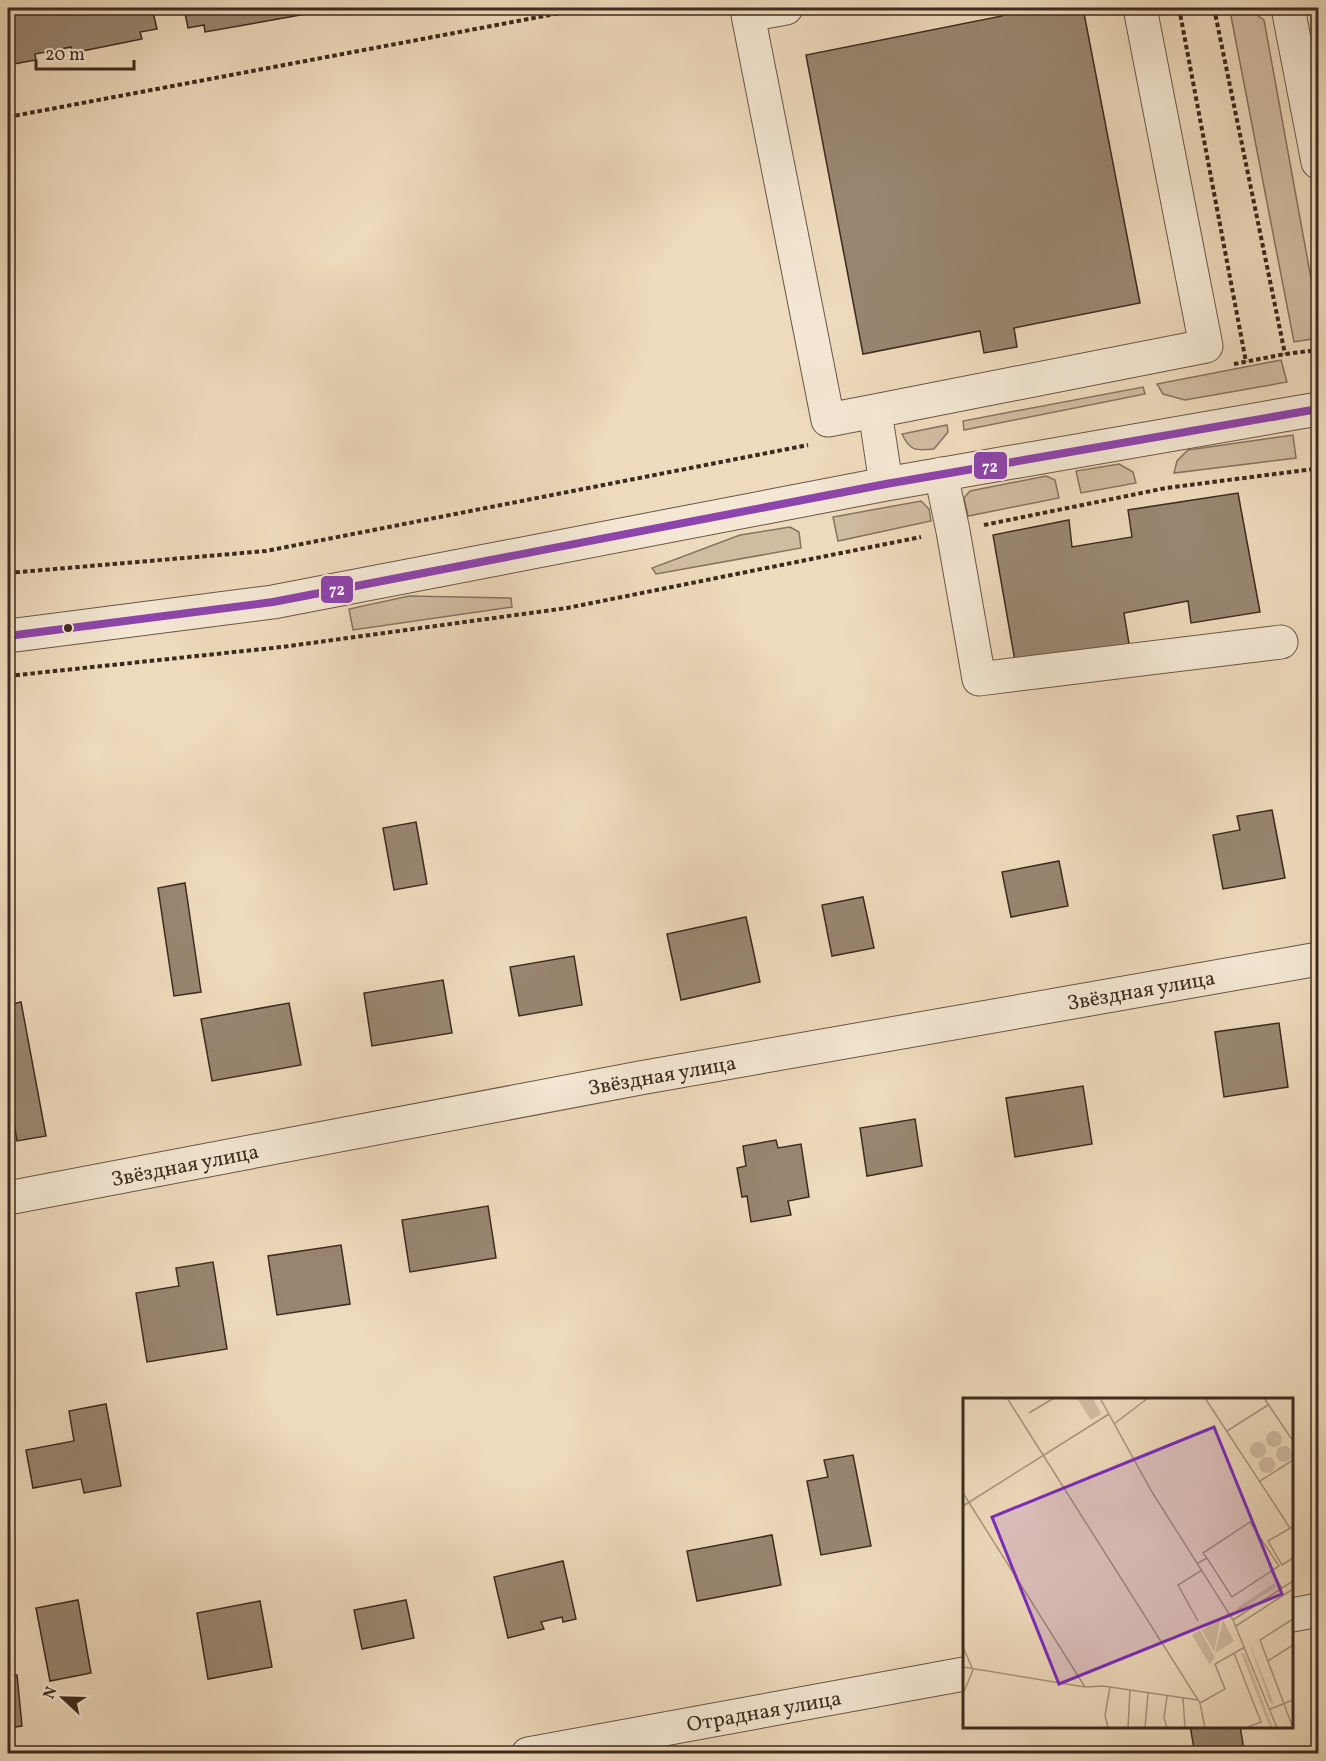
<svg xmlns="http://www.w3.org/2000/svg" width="1326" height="1761" viewBox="0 0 1326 1761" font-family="Vollkorn,serif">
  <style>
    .grass { fill: #d0bca1; stroke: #867360; stroke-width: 1.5 }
    .building { fill: #998671; stroke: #3d2a1f; stroke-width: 1.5 }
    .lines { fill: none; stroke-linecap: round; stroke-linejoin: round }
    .minor-casing { stroke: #695646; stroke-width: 35 }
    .path { stroke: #3d2a1f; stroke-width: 4; stroke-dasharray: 4.5 3; stroke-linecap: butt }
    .minor { stroke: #f4e7d3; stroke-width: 33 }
    .bus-1-casing { stroke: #f4e7d3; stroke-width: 12 }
    .bus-1 { stroke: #8e44ad; stroke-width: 8 }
    .bus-dot { fill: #3d2a1f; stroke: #f4e7d3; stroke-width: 2 }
    .labels { text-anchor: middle; stroke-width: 4.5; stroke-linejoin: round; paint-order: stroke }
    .street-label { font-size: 21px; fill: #3d2a1f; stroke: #f4e7d3 }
    .inset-road { fill: none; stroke: #a7947d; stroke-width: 1.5 }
    .view { fill: #7b2cbf; fill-opacity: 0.15; stroke: #7b2cbf; stroke-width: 3 }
    .inset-edge { fill: none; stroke: #3d2a1f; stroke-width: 3 }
    .line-badge { stroke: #f4e7d3; stroke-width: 2 }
    .badge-label { font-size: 16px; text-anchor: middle; font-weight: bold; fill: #fff }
  </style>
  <rect width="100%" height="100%" fill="#eedabc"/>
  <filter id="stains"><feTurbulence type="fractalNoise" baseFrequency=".00333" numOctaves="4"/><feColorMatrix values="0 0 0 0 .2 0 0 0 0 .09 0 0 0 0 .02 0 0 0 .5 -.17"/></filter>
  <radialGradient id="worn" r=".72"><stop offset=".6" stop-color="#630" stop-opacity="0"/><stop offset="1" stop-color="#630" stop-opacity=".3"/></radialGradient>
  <path class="grass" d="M 1247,8 L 1264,20 L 1318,317 L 1318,338 L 1294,342 L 1230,11 Z
    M 1281,360 L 1287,382 L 1185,400 L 1163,394 L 1157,384 Z
    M 1143,387 L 1145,394 L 964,430 L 963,421 Z
    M 947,425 L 948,432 L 934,449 C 915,451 910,451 902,434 Z
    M 1293,435 L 1296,458 L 1174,473 L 1177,461 L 1188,450 Z
    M 1119,464 L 1133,472 L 1136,483 L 1081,493 L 1076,471 Z
    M 1046,476 L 1055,480 L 1059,498 L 968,516 L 964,498 L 970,491 Z
    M 921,501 L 929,509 L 931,521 L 838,541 L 833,517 Z
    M 790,527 L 799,532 L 801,548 L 656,574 L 652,568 L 740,535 Z
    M 409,596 L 511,598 L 512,607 L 353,630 L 349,609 Z"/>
  <path class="building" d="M 8,8 L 152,8 L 157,29 L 140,32 L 142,39 L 72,53 L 71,47 L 35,54 L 36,60 L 8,65 Z
    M 184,8 L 340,8 L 205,32 L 204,25 L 188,28 Z
    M 1000,8 L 1037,8 L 1038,11 L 1054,8 L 1083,8 L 1140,303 L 1014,328 L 1017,347 L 984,353 L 980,331 L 863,354 L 806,55 L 1002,16 Z
    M 1238,493 L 1260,612 L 1191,623 L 1188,601 L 1124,613 L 1130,650 L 1016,667 L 993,535 L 1069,520 L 1072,547 L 1132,537 L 1128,510 Z
    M 1272,810 L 1285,878 L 1223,889 L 1213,835 L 1240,830 L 1237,816 Z
    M 416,822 L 427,884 L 394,890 L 383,828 Z
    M 1059,861 L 1068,906 L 1011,917 L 1002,872 Z
    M 185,883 L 201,992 L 174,996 L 158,888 Z
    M 863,897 L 874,948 L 832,956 L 822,905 Z
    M 746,917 L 760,982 L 681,1000 L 667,934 Z
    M 574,956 L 582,1005 L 519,1016 L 510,967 Z
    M 443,980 L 452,1033 L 372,1046 L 364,993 Z
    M 21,1002 L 46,1136 L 17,1141 L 8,1087 L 8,1005 Z
    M 289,1003 L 301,1065 L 212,1081 L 201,1019 Z
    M 1279,1023 L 1288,1087 L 1224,1097 L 1215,1032 Z
    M 1083,1086 L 1092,1144 L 1015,1157 L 1006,1098 Z
    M 915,1119 L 922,1166 L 867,1176 L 860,1128 Z
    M 776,1140 L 778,1148 L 801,1144 L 809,1197 L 788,1201 L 791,1215 L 751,1222 L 747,1196 L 742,1197 L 737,1168 L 746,1166 L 743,1146 Z
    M 488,1206 L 496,1258 L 410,1272 L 402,1220 Z
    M 341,1245 L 350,1304 L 277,1315 L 268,1256 Z
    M 213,1262 L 227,1349 L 147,1362 L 136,1293 L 179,1286 L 176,1268 Z
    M 106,1404 L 121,1486 L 84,1493 L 81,1479 L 33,1488 L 26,1450 L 74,1441 L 69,1411 Z
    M 853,1455 L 871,1546 L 821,1555 L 807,1481 L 828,1477 L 824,1460 Z
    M 772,1535 L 781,1585 L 697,1601 L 687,1551 Z
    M 563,1561 L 576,1619 L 563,1622 L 562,1617 L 541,1622 L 544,1629 L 508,1638 L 494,1577 Z
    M 78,1600 L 91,1673 L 50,1681 L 36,1608 Z
    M 406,1600 L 414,1638 L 362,1649 L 354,1610 Z
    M 260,1601 L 272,1667 L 208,1679 L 197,1613 Z
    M 17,1675 L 22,1726 L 8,1728 L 8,1676 Z
    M 1190,1726 L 1240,1726 L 1244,1750 L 1224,1754 L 1195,1754 Z
    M 1039,1747 L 1040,1754 L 1002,1754 Z"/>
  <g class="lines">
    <defs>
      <path id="minor" d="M 786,8 L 748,15 L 828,420 L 875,411
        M 1288,8 L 1318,162
        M 941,474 L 953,531 L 979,679 L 1281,642
        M 886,484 L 875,411 L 1206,346 L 1140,8
        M 8,636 L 273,602 L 886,484 L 1318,409
        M 8,1198 L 640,1078 L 1318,959
        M 1292,1615 L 1318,1610
        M 528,1754 L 964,1674"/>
    </defs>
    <use href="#minor" class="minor-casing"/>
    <path class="path" d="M 1179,8 L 1246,362
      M 1214,8 L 1285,354
      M 8,117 L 587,8
      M 1234,364 L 1285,354 L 1318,350
      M 1318,469 L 1314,469 L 1318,472
      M 984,525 L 1166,488 L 1314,469 L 1318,493
      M 8,573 L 266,551 L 808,445
      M 8,676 L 282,647 L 567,608 L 921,537"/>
    <use href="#minor" class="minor"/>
    <defs>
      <path id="bus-1" d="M 8,636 L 273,602 L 886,484 L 1318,409"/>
    </defs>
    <use href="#bus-1" class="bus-1-casing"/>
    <use href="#bus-1" class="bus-1"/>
  </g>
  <circle class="bus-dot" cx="68" cy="628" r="5"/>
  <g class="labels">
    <g class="street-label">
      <text transform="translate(1141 990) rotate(-10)" y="7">Звёздная улица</text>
      <text transform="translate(662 1075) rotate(-10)" y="7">Звёздная улица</text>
      <text transform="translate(185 1165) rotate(-11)" y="7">Звёздная улица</text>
      <text transform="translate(764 1711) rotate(-10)" y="7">Отрадная улица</text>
    </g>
  </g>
  <g transform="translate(963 1398)">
    <rect width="330" height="330" fill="#eedabc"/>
    <path d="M 114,0 L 130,0 L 138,16 L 128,22 ZM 312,185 L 313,189 L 276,213 L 274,210 ZM 258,220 L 251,254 L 239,232 ZM 260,222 L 271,243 L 252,255 ZM 237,232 L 252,259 L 247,267 L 229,237 ZM 283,237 L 311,306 L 307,304 ZM 278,255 L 282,256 L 310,330 L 307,330 Z" fill="#d0bca1"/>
    <path d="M303 41a8 8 0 1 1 16 0a8 8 0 1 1-16 0ZM287 52a8 8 0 1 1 16 0a8 8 0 1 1-16 0ZM313 56a8 8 0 1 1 16 0a8 8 0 1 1-16 0ZM296 67a8 8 0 1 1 16 0a8 8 0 1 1-16 0Z" fill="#d0bca1"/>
    <path class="inset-road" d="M 44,0 L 237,305 L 242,330M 137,0 L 189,94 L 270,222 L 314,330M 242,0 L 327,130M 301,0 L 330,43M 66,15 L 91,0M 151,26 L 185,0M 264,33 L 305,7M 297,83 L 330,62M 0,95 L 122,289M 0,108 L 146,16M 329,129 L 305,143 L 319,167 L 330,160M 235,165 L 244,160 L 269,199 L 316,168 L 287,124 L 240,155 L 244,160M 308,173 L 319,190M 330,221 L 297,242 L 330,330M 270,222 L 330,183M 235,223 L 215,187 L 239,172M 273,228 L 330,191M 0,249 L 10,272 L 0,296M 271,255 L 298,324 L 282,330M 305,263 L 330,247M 0,269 L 122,289 L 140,288 L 235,302M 220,300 L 222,330M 237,305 L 262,291 L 252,266 L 282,249M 307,311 L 330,302M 145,330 L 142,317 L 147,289M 165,330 L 167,292M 182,330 L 185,295M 204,330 L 201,320 L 204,298"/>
    <path class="view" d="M 251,29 L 319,196 L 96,286 L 29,119 Z"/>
    <rect width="330" height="330" class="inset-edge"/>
  </g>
  <g class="line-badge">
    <rect x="973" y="451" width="35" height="29" rx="6" fill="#8e44ad"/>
    <rect x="320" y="575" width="34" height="29" rx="6" fill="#8e44ad"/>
  </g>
  <g class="badge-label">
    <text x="990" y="472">72</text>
    <text x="337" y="595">72</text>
  </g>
  <rect width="1326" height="1761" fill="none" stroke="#eedabc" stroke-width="30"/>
  <rect x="9" y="9" width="1308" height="1743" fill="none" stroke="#3d2a1f" stroke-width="3"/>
  <rect x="15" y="15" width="1296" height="1731" fill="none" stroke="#3d2a1f" stroke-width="1.5"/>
  <g transform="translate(63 1698) rotate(292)" stroke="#f4e7d3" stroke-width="4.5" paint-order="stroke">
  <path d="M0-4.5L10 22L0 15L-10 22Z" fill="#3d2a1f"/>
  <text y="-9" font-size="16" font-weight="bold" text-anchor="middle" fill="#3d2a1f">N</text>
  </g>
  <path d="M36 60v9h98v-9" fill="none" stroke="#3d2a1f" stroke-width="3"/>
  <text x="45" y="60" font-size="18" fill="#3d2a1f" stroke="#f4e7d3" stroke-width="4.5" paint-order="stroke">20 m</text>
  <rect width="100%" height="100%" filter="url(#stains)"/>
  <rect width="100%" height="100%" fill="url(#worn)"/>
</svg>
